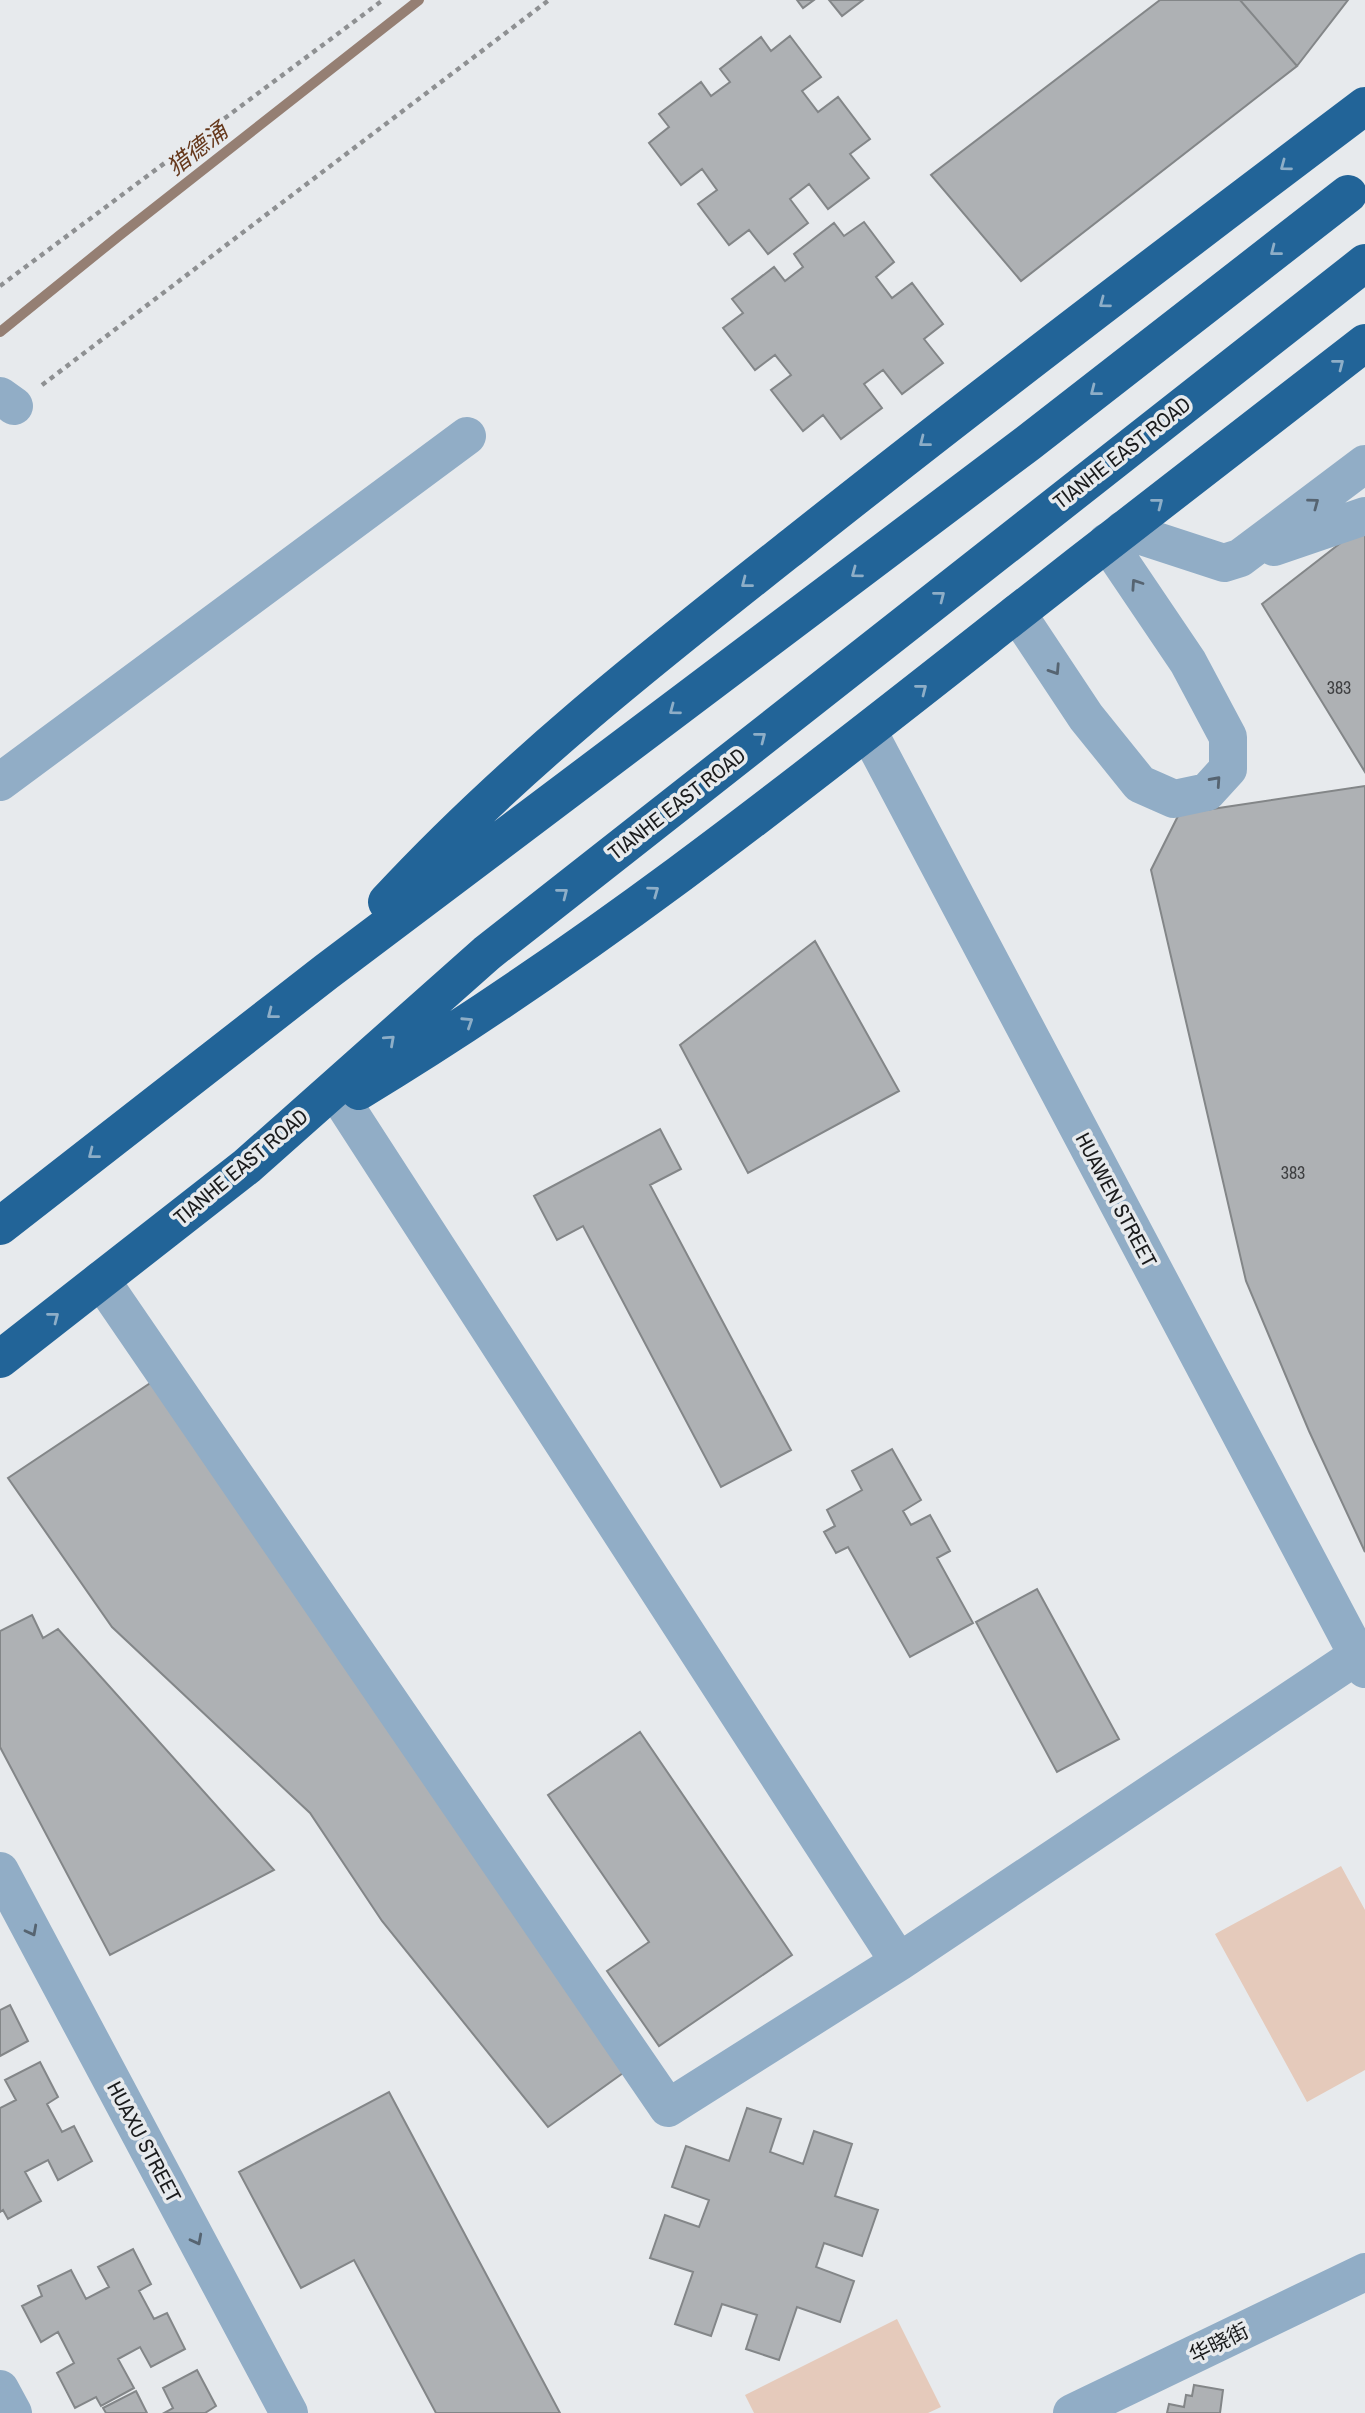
<svg xmlns="http://www.w3.org/2000/svg" width="1365" height="2413" viewBox="0 0 1365 2413" font-family="'Archivo Narrow','Noto Sans SC',sans-serif">
  <style>
    .green { fill: #e5cabb }
    .lines { fill: none; stroke-linecap: round; stroke-linejoin: round }
    .stream { stroke: #957f73; stroke-width: 10 }
    .building { fill: #aeb1b4; stroke: #838688; stroke-width: 2 }
    .path { stroke: #8e9092; stroke-width: 4.5; stroke-dasharray: 5 5; stroke-linecap: butt }
    .minor { stroke: #91adc6; stroke-width: 38 }
    .highway { stroke: #226498; stroke-width: 38 }
    .oneway { stroke: #8eaec7 }
    .oneway2 { stroke: #566471 }
    .labels { text-anchor: middle; stroke-width: 7; stroke-linejoin: round; paint-order: stroke }
    .number-label { font-size: 18px; fill: #3f4042 }
    .street-label { font-size: 21px; fill: #1a1b1c; stroke: #e7eaed }
    .water-label { font-size: 23px; font-style: italic; fill: #65381c; stroke: #e7eaed }
  </style>
  <rect width="100%" height="100%" fill="#e7eaed"/>
  <path class="green" d="M 1341,1866 L 1365,1910 L 1365,2070 L 1307,2102 L 1215,1934 Z
    M 897,2319 L 941,2407 L 928,2413 L 754,2413 L 745,2395 Z"/>
  <g class="lines">
    <path class="stream" d="M 0,332 L 120,235 L 419,0"/>
  </g>
  <path class="building" d="M 797,0 L 814,0 L 803,8 Z
    M 829,0 L 863,0 L 842,16 Z
    M 1160,0 L 1240,0 L 1297,66 L 1021,281 L 931,175 Z
    M 1240,0 L 1348,0 L 1297,66 Z
    M 790,36 L 821,77 L 802,91 L 818,112 L 838,97 L 870,139 L 850,154 L 869,178 L 828,209 L 809,184 L 790,199 L 808,223 L 768,254 L 749,230 L 729,245 L 698,204 L 717,190 L 702,169 L 681,185 L 649,143 L 669,127 L 659,114 L 701,82 L 711,96 L 730,82 L 720,69 L 761,37 L 771,51 Z
    M 864,222 L 894,262 L 876,277 L 892,298 L 912,283 L 943,324 L 924,339 L 943,363 L 902,394 L 883,370 L 864,384 L 882,408 L 841,439 L 823,415 L 803,431 L 771,390 L 791,375 L 775,355 L 755,370 L 723,328 L 743,313 L 732,299 L 774,267 L 785,281 L 803,267 L 794,254 L 834,223 L 844,236 Z
    M 1365,524 L 1365,772 L 1262,604 Z
    M 1365,786 L 1365,1552 L 1309,1431 L 1246,1281 L 1151,870 L 1179,814 Z
    M 815,941 L 899,1091 L 748,1173 L 680,1045 Z
    M 660,1129 L 681,1169 L 650,1185 L 791,1450 L 721,1487 L 583,1226 L 557,1240 L 534,1196 Z
    M 158,1378 L 623,2073 L 548,2127 L 382,1921 L 310,1813 L 112,1627 L 8,1478 Z
    M 892,1449 L 921,1500 L 903,1511 L 911,1525 L 930,1515 L 950,1551 L 937,1558 L 973,1623 L 910,1657 L 848,1547 L 836,1553 L 824,1532 L 835,1526 L 827,1510 L 862,1490 L 852,1471 Z
    M 1037,1589 L 1119,1739 L 1057,1772 L 976,1622 Z
    M 32,1615 L 43,1638 L 58,1629 L 274,1870 L 110,1955 L 0,1747 L 0,1631 Z
    M 640,1732 L 792,1955 L 659,2046 L 607,1971 L 649,1942 L 548,1795 Z
    M 10,2005 L 28,2041 L 0,2056 L 0,2010 Z
    M 40,2062 L 58,2097 L 47,2104 L 62,2132 L 74,2126 L 92,2161 L 58,2180 L 48,2160 L 25,2172 L 41,2201 L 8,2219 L 3,2210 L 0,2212 L 0,2108 L 16,2100 L 5,2080 Z
    M 389,2092 L 560,2413 L 436,2413 L 354,2260 L 301,2288 L 239,2172 Z
    M 747,2108 L 781,2119 L 770,2152 L 803,2164 L 814,2131 L 852,2144 L 835,2196 L 878,2210 L 862,2256 L 824,2243 L 816,2267 L 854,2281 L 840,2322 L 797,2307 L 779,2360 L 746,2349 L 757,2315 L 722,2304 L 711,2336 L 675,2324 L 693,2272 L 650,2258 L 665,2215 L 699,2227 L 709,2200 L 672,2187 L 686,2146 L 729,2161 Z
    M 133,2249 L 151,2284 L 139,2291 L 154,2319 L 167,2313 L 185,2349 L 151,2367 L 140,2347 L 118,2359 L 134,2388 L 101,2406 L 96,2397 L 75,2408 L 57,2373 L 74,2363 L 58,2332 L 41,2342 L 22,2306 L 42,2296 L 38,2286 L 71,2270 L 86,2299 L 109,2287 L 98,2267 Z
    M 197,2370 L 216,2406 L 205,2413 L 164,2413 L 173,2408 L 163,2388 Z
    M 1194,2385 L 1223,2390 L 1220,2413 L 1167,2413 L 1169,2404 L 1184,2407 L 1186,2395 L 1192,2396 Z
    M 136,2391 L 147,2413 L 106,2413 L 103,2408 Z"/>
  <g class="lines">
    <path class="path" d="M 0,286 L 383,0
      M 42,385 L 549,0"/>
    <path class="minor" d="M 0,396 L 14,406
      M 1123,530 L 1224,563 L 1240,558 L 1365,464
      M 1274,547 L 1365,516
      M 1017,613 L 1086,717 L 1140,784 L 1174,799 L 1207,792 L 1228,769 L 1228,737 L 1188,662 L 1107,542
      M 868,731 L 1365,1669
      M 0,782 L 467,436
      M 342,1101 L 899,1962
      M 101,1280 L 668,2108 L 899,1962 L 1358,1655
      M 0,1871 L 289,2413
      M 0,2389 L 13,2413
      M 1072,2413 L 1365,2272"/>
    <path class="highway" d="M 387,902 C 511,768 654,656 797,543 C 984,394 1174,250 1365,106
      M 359,1091 C 591,951 804,781 1016,614 C 1132,523 1249,433 1365,343
      M 0,1226 L 326,972 L 1028,443 L 1348,194
      M 0,1359 L 247,1166 L 487,953 L 1365,263"/>
  </g>
  <defs><path id="oneway-chevron" d="M-2-3.5L2.5 0L-2 3.5" fill="none" stroke-width="1.6" stroke-linecap="round" stroke-linejoin="round" transform="scale(1.75)"/></defs>
  <g class="oneway">
    <use href="#oneway-chevron" transform="translate(1285 166) rotate(143)"/>
    <use href="#oneway-chevron" transform="translate(1275 251) rotate(142)"/>
    <use href="#oneway-chevron" transform="translate(1104 303) rotate(143)"/>
    <use href="#oneway-chevron" transform="translate(1339 364) rotate(-38)"/>
    <use href="#oneway-chevron" transform="translate(1095 391) rotate(142)"/>
    <use href="#oneway-chevron" transform="translate(924 442) rotate(142)"/>
    <use href="#oneway-chevron" transform="translate(1158 503) rotate(-38)"/>
    <use href="#oneway-chevron" transform="translate(856 573) rotate(143)"/>
    <use href="#oneway-chevron" transform="translate(746 583) rotate(142)"/>
    <use href="#oneway-chevron" transform="translate(940 596) rotate(-38)"/>
    <use href="#oneway-chevron" transform="translate(922 689) rotate(-38)"/>
    <use href="#oneway-chevron" transform="translate(674 710) rotate(143)"/>
    <use href="#oneway-chevron" transform="translate(761 737) rotate(-38)"/>
    <use href="#oneway-chevron" transform="translate(654 891) rotate(-36)"/>
    <use href="#oneway-chevron" transform="translate(563 893) rotate(-38)"/>
    <use href="#oneway-chevron" transform="translate(272 1014) rotate(142)"/>
    <use href="#oneway-chevron" transform="translate(468 1022) rotate(-33)"/>
    <use href="#oneway-chevron" transform="translate(390 1040) rotate(-42)"/>
    <use href="#oneway-chevron" transform="translate(93 1154) rotate(142)"/>
    <use href="#oneway-chevron" transform="translate(54 1317) rotate(-38)"/>
  </g>
  <g class="oneway2">
    <use href="#oneway-chevron" transform="translate(1314 503) rotate(-37)"/>
    <use href="#oneway-chevron" transform="translate(1136 584) rotate(-124)"/>
    <use href="#oneway-chevron" transform="translate(1055 670) rotate(57)"/>
    <use href="#oneway-chevron" transform="translate(1216 781) rotate(-48)"/>
    <use href="#oneway-chevron" transform="translate(32 1931) rotate(62)"/>
    <use href="#oneway-chevron" transform="translate(197 2240) rotate(62)"/>
  </g>
  <g class="labels">
    <g class="number-label">
      <text x="1339" y="694">383</text>
      <text x="1293" y="1179">383</text>
    </g>
    <g class="street-label">
      <text transform="translate(1122 453) rotate(-38)" y="7">TIANHE EAST ROAD</text>
      <text transform="translate(677 804) rotate(-38)" y="7">TIANHE EAST ROAD</text>
      <text transform="translate(241 1167) rotate(-40)" y="7">TIANHE EAST ROAD</text>
      <text transform="translate(1116 1200) rotate(62)" y="7">HUAWEN STREET</text>
      <text transform="translate(144 2142) rotate(62)" y="7">HUAXU STREET</text>
      <text transform="translate(1219 2343) rotate(-26)" y="7">华晓街</text>
    </g>
    <g class="water-label">
      <text transform="translate(197 149) rotate(-38)" y="8">猎德涌</text>
    </g>
  </g>
</svg>
